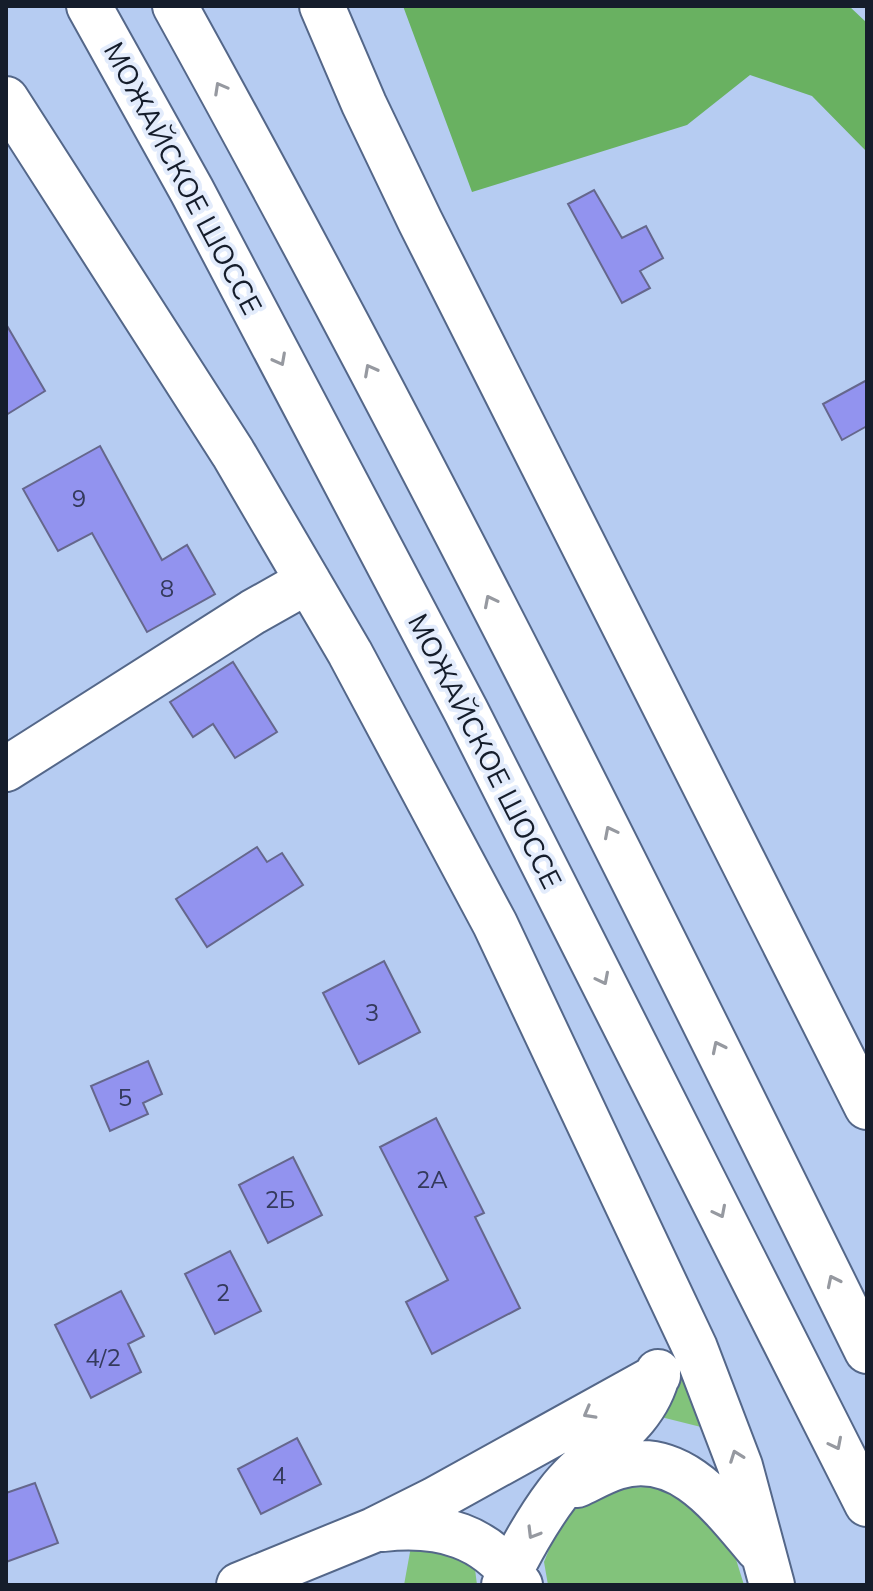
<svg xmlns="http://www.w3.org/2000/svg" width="873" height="1591" viewBox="0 0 873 1591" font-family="Mulish,sans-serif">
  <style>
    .green { fill: #82c37b }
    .forest { fill: #69b161 }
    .building { fill: #9293ef; stroke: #65678c; stroke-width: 2 }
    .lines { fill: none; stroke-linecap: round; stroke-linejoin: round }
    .street-casing { stroke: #546789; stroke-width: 48 }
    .primary-casing { stroke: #546789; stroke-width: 48 }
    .street { stroke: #fff; stroke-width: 44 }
    .primary { stroke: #fff; stroke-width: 44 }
    .oneway { stroke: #9699a0 }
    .labels { text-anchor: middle; stroke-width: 8; stroke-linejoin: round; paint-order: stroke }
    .number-label { font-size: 24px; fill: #343a5c }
    .street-label { font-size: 28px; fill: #151d2b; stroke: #e3ecfc }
  </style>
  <rect width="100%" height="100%" fill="#b6ccf2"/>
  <path class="green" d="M 671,1340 L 709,1429 L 657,1416 L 670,1369 Z
    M 663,1486 L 702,1509 L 730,1540 L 744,1585 L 548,1585 L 544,1562 L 562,1517 L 610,1489 Z
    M 412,1541 L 474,1561 L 477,1585 L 404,1585 Z"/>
  <path class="forest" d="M 403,6 L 849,6 L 867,23 L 867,152 L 812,96 L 750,75 L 687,125 L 472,192 Z"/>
  <path class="building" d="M 594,190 L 622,238 L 646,226 L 663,258 L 640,271 L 650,288 L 622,303 L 568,204 Z
    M 6,324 L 45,391 L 6,415 Z
    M 867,380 L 867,426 L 842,440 L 823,404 Z
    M 100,446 L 162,560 L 187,545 L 215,594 L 147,632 L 92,533 L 58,551 L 23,489 Z
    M 233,662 L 277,732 L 235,758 L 213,724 L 193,737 L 170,702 Z
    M 257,847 L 267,862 L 282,853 L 303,885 L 207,947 L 176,899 Z
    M 384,961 L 420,1032 L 359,1064 L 323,993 Z
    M 148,1061 L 162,1094 L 143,1103 L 148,1114 L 110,1131 L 91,1086 Z
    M 436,1118 L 484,1213 L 475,1217 L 520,1308 L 432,1354 L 406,1302 L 448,1280 L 380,1147 Z
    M 293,1157 L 322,1215 L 268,1243 L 239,1185 Z
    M 230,1251 L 261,1311 L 215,1334 L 185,1274 Z
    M 121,1291 L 144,1336 L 128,1344 L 141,1372 L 91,1398 L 55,1325 Z
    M 297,1438 L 321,1484 L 261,1514 L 238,1469 Z
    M 35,1483 L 58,1543 L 6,1562 L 6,1493 Z"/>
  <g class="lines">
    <defs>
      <path id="street" d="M 322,6 L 364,104 L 420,221 L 867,1107
        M 6,99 L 233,453 L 350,653 L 495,924 L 695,1348 L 740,1466 L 772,1585
        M 6,769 L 253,612 L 308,581
        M 577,1485 C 590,1479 604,1471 617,1467 C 680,1447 723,1508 758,1549
        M 383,1529 C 440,1523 487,1535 520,1585
        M 239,1585 L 374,1530 L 434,1500 L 658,1376
        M 504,1585 C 517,1556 538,1519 557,1494 C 590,1450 645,1429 658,1372"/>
      <path id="primary" d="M 89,6 L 192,191 L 466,711 L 867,1504
        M 175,6 C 419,447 644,898 867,1351"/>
    </defs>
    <use href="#street" class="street-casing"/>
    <use href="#primary" class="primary-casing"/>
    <use href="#street" class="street"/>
    <use href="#primary" class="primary"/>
  </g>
  <defs><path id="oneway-chevron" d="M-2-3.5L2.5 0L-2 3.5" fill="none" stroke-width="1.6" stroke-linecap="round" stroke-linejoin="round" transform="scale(2)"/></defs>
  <g class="oneway">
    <use href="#oneway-chevron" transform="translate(220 88) rotate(-119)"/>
    <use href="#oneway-chevron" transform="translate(280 360) rotate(62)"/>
    <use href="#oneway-chevron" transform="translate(370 370) rotate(-118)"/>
    <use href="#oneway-chevron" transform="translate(490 601) rotate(-117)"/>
    <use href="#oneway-chevron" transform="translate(610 832) rotate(-117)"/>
    <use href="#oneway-chevron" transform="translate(603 979) rotate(63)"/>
    <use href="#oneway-chevron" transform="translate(718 1047) rotate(-116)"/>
    <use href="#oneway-chevron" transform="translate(720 1212) rotate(63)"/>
    <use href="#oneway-chevron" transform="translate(833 1281) rotate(-116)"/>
    <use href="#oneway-chevron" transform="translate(589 1413) rotate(151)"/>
    <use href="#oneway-chevron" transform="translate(836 1444) rotate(63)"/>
    <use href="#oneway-chevron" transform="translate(736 1456) rotate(-110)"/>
    <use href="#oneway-chevron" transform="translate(533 1533) rotate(121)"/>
  </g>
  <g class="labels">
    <g class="number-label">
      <text x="79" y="507">9</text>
      <text x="167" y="597">8</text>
      <text x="372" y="1021">3</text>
      <text x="125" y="1106">5</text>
      <text x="432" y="1188">2А</text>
      <text x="280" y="1208">2Б</text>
      <text x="223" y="1301">2</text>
      <text x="103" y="1366">4/2</text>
      <text x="279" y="1484">4</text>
    </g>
    <g class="street-label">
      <text transform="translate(183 178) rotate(62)" y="10">МОЖАЙСКОЕ ШОССЕ</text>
      <text transform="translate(485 751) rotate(63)" y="10">МОЖАЙСКОЕ ШОССЕ</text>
    </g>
  </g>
  <rect width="873" height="1591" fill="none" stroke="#151d2b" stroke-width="16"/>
</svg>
